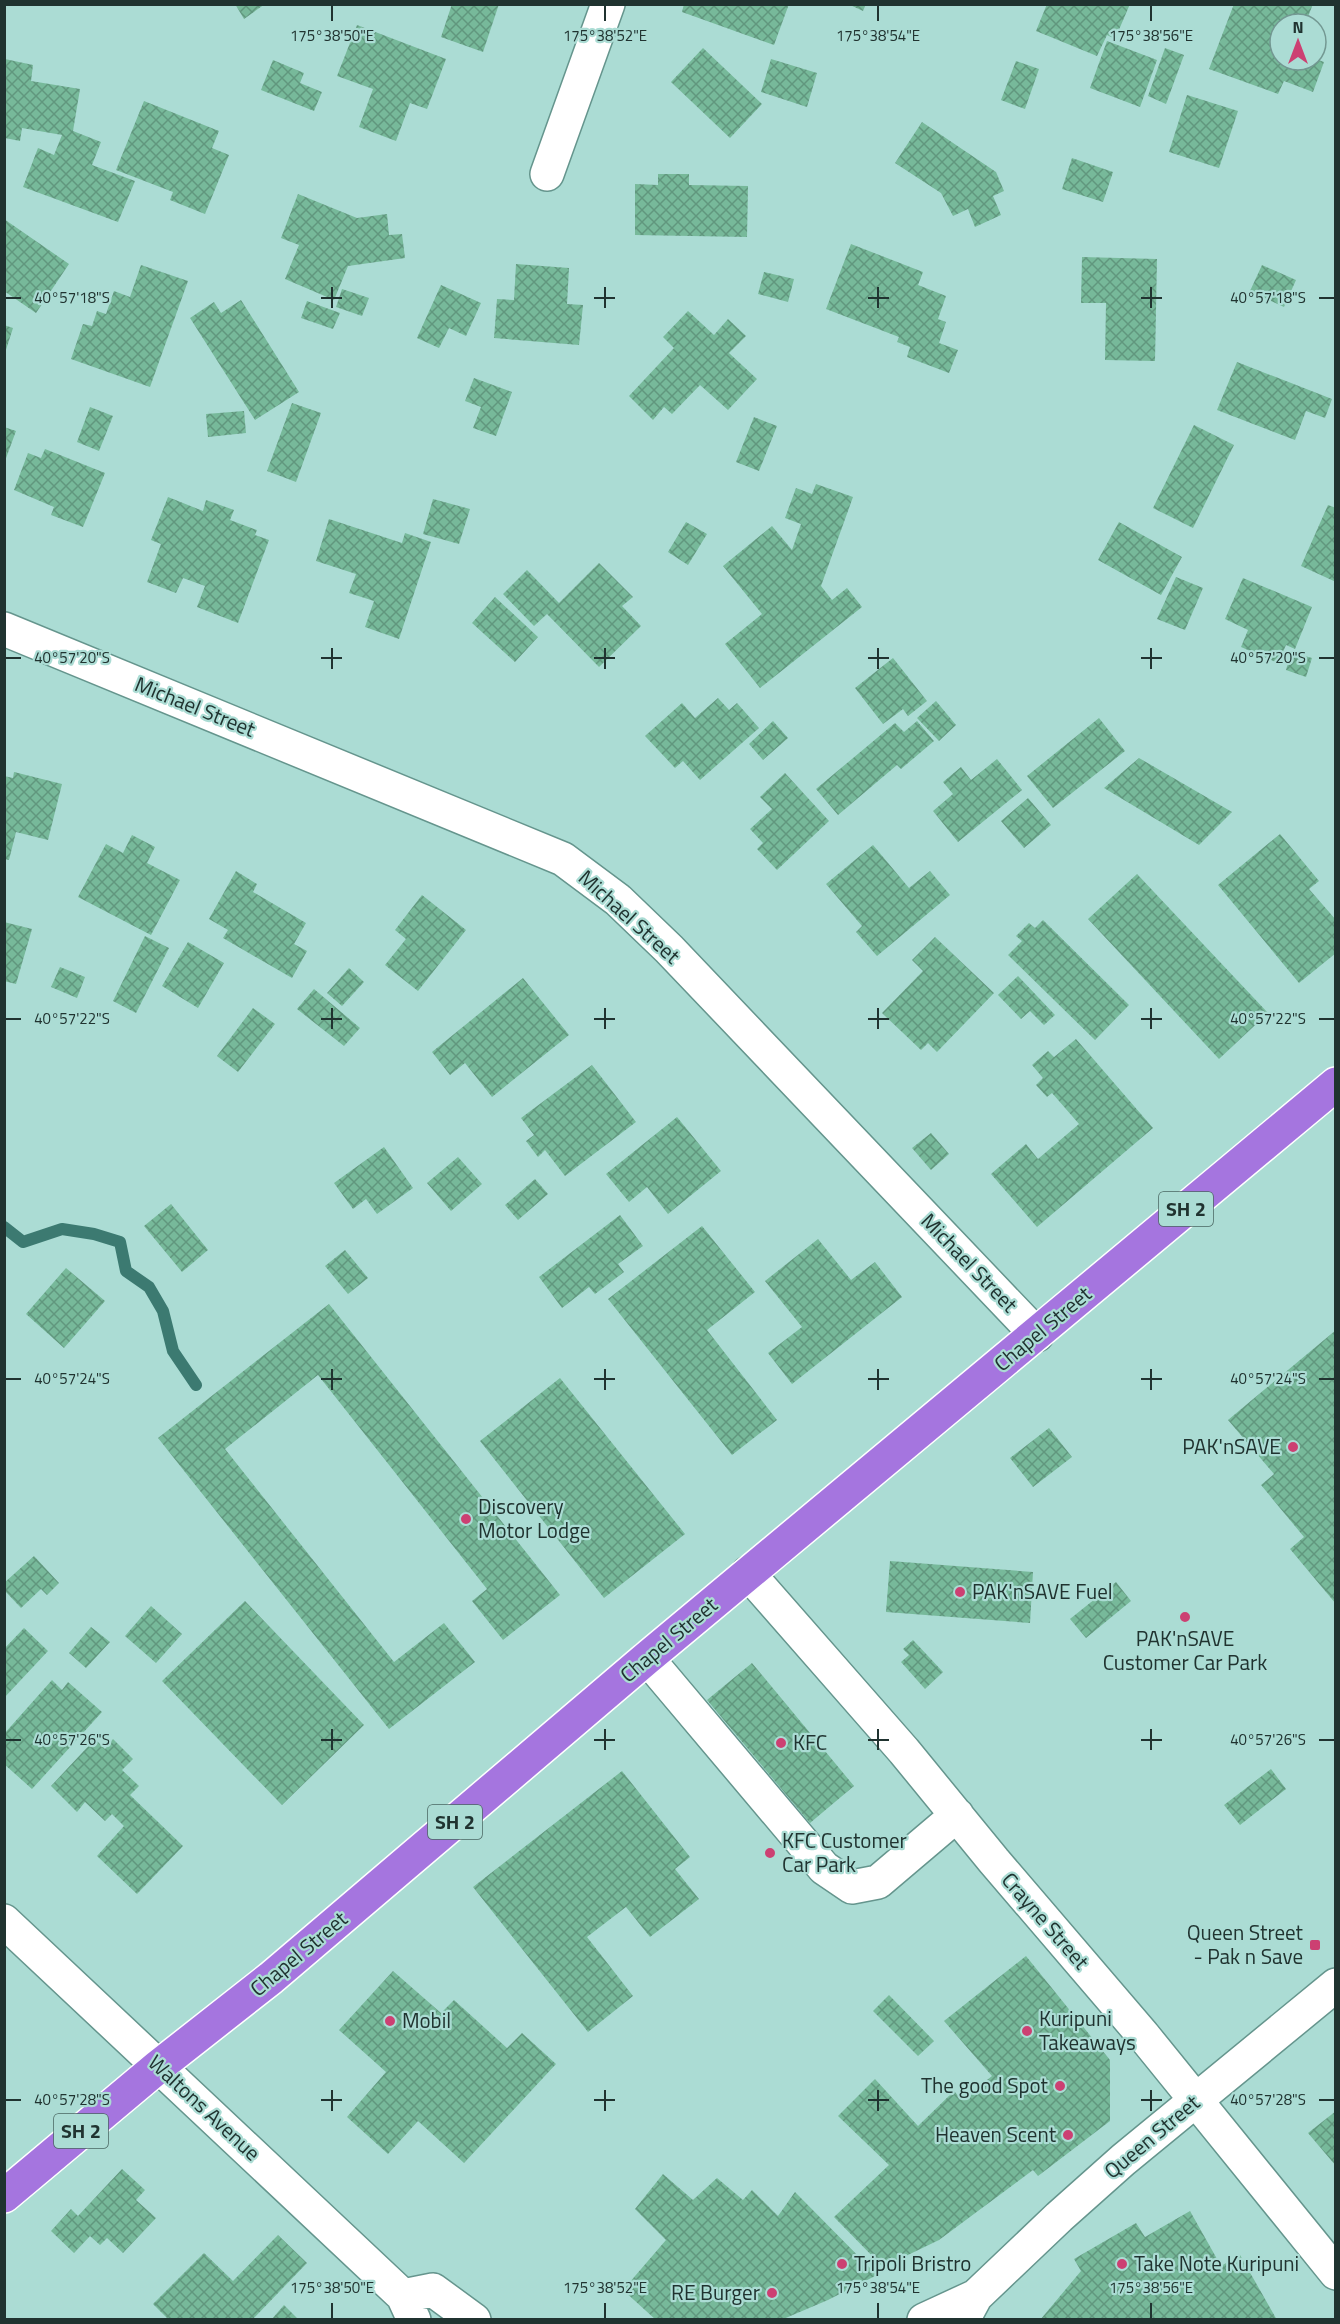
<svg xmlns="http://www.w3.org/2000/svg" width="1340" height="2324" viewBox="0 0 1340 2324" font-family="'Titillium Web',sans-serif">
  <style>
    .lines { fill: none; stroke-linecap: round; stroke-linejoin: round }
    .stream { stroke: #3c7a71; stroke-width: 12 }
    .building { fill: url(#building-cross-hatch) }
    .minor-casing { stroke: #65958d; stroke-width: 36 }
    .highway-casing { stroke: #fff; stroke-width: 36 }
    .minor { stroke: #fff; stroke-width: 33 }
    .highway { stroke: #a575df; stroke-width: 33 }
    .ticks { fill: none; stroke: #203330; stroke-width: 2 }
    .poi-dot { fill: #cc4072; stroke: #abdcd4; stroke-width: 2 }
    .labels { text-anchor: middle; stroke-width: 4.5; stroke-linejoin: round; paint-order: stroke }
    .shield { fill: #abdcd4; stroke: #4a6661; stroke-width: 1.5 }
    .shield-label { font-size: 20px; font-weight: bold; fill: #203330 }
    .street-label { font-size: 21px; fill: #203330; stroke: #abdcd4 }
    .poi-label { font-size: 21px; fill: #203330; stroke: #abdcd4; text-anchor: start }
    .ticks-label { font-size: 15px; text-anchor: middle; fill: #203330; stroke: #abdcd4; stroke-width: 4.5; stroke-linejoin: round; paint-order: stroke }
  </style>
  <defs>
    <pattern id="building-cross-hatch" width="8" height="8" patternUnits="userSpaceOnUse" patternTransform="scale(1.5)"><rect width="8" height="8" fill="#77b99a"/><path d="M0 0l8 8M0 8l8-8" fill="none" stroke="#61977e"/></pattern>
  </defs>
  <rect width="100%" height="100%" fill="#abdcd4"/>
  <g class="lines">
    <path class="stream" d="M 4,1227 L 23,1242 L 62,1229 L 94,1234 L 120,1242 L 126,1271 L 149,1287 L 163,1311 L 173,1351 L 196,1385"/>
  </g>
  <path class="building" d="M 235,4 L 265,4 L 244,19 Z
    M 452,4 L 499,4 L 483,52 L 441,37 Z
    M 684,4 L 789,4 L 774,45 L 682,12 Z
    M 848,4 L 866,4 L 863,11 Z
    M 1047,4 L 1130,4 L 1115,39 L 1107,35 L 1097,56 L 1036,31 Z
    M 1234,4 L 1313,4 L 1305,24 L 1280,24 L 1280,60 L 1316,59 L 1324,62 L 1313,92 L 1284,81 L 1278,94 L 1209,69 Z
    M 357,25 L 446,59 L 427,109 L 410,103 L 396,141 L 359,127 L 373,89 L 337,76 Z
    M 1107,41 L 1157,60 L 1140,107 L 1090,88 Z
    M 703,48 L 762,104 L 730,138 L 671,82 Z
    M 1165,48 L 1184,55 L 1166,104 L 1148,96 Z
    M 5,59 L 33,65 L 31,81 L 80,89 L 73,131 L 101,142 L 92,165 L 135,181 L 118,222 L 23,187 L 38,148 L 54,155 L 62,135 L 22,128 L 20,141 L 5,138 Z
    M 771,59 L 817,73 L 807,107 L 761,92 Z
    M 273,60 L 304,73 L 300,83 L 322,92 L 314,111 L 261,90 Z
    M 1016,61 L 1039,69 L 1025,109 L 1001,100 Z
    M 1187,95 L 1238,111 L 1219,168 L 1169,152 Z
    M 144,101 L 219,131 L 212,148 L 229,155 L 205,214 L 170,200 L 173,192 L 116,170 Z
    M 922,122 L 996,172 L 1004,191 L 993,196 L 1001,215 L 975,227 L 968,209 L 953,216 L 941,193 L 895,163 Z
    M 1072,158 L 1113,172 L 1103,202 L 1062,189 Z
    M 658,174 L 689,174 L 689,185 L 748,186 L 747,237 L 635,235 L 635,184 L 658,185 Z
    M 298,194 L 357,218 L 387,214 L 389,235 L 402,234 L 405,258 L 348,266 L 334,300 L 285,279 L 299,245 L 281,238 Z
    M 4,219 L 69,264 L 36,313 L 4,291 Z
    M 851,244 L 923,272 L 918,285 L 946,296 L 938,319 L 946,322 L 939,343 L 958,350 L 949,373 L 907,357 L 910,347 L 897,342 L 899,337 L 826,309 Z
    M 1082,257 L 1157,259 L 1155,361 L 1105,360 L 1106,303 L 1081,303 Z
    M 516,264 L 569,268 L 567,304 L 583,305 L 579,345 L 494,338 L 497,299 L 514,300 Z
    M 141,265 L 188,281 L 150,387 L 71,359 L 83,324 L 92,326 L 97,311 L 106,314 L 114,291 L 130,297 Z
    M 1262,265 L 1296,280 L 1284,307 L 1250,291 Z
    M 764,272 L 794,279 L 788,302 L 758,294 Z
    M 441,285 L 481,303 L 466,336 L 449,328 L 439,348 L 417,338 Z
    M 342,289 L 369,298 L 362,316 L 336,307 Z
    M 241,300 L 299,392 L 255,420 L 190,318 L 214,302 L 221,313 Z
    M 307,301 L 340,313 L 333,329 L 301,318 Z
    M 688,311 L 714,335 L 728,319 L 746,336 L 729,353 L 757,379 L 728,410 L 700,385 L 672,414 L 664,407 L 653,420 L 629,396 L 674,348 L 663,337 Z
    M 4,325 L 13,328 L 5,353 L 4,353 Z
    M 1237,362 L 1332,399 L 1325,418 L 1306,411 L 1295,440 L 1217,410 Z
    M 474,378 L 512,392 L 496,436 L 473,428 L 481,407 L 465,401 Z
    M 292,403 L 321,413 L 296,482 L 267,471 Z
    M 90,407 L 113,416 L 99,451 L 77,442 Z
    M 244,411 L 246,433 L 208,437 L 206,414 Z
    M 754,417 L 777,426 L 759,471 L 736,462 Z
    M 1194,425 L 1234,445 L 1193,528 L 1153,508 Z
    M 4,427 L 16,431 L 5,461 L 4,461 Z
    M 45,449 L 105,473 L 83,527 L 51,515 L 54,507 L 14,490 L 28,453 L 41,458 Z
    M 816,484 L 853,497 L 821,586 L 832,600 L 847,588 L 862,607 L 760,688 L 725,644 L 762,614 L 723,566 L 772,526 L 792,550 L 801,524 L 785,518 L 796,488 L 812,494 Z
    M 168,497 L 203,511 L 206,500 L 234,510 L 230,520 L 257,530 L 255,535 L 269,540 L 238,623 L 197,607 L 205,586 L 183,578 L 176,593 L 147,582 L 161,544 L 151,540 Z
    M 433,499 L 470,509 L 459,544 L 423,534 Z
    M 1328,505 L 1336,508 L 1336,582 L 1301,566 Z
    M 329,519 L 402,543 L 405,533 L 431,542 L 399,639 L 365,627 L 374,601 L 349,593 L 356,574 L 316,561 Z
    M 686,522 L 707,534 L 688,565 L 668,552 Z
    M 1119,522 L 1182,557 L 1161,595 L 1098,560 Z
    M 599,563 L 633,597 L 622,606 L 641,626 L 599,667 L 547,614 L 534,626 L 503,594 L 527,570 L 559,603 Z
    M 1176,577 L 1203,588 L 1185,630 L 1157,619 Z
    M 1243,578 L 1312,607 L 1295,649 L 1286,645 L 1278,663 L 1241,647 L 1248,630 L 1225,619 Z
    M 495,597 L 538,637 L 515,662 L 472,623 Z
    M 1291,652 L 1312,658 L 1306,677 L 1286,670 Z
    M 893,658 L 927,701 L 908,716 L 903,709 L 883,724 L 855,688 Z
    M 718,698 L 729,710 L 737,703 L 759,728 L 700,780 L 683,761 L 675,768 L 645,736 L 682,703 L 695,718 Z
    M 936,701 L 956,725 L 939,741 L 917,718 Z
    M 1099,718 L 1125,751 L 1053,808 L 1027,776 Z
    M 773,721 L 788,738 L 763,760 L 749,744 Z
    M 917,721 L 934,741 L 901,769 L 897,765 L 838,815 L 816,789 L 895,723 L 904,732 Z
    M 1139,758 L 1232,812 L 1199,845 L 1104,788 Z
    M 997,759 L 1022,790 L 958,842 L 933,811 L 953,794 L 943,782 L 961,767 L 971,780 Z
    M 14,772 L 62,784 L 48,840 L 16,832 L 9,860 L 4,859 L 4,776 L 13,778 Z
    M 785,773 L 829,821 L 777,870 L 757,849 L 763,843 L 750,829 L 772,809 L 760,797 Z
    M 1028,798 L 1051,825 L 1024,848 L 1001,821 Z
    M 1280,834 L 1319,881 L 1309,889 L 1336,920 L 1336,953 L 1299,983 L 1218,885 Z
    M 132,835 L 155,847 L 147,863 L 180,880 L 151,935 L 78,897 L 106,844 L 123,853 Z
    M 873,845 L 909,888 L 930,871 L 950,895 L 877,956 L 856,932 L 862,926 L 826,884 Z
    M 236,871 L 257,884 L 253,892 L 306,923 L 294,944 L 307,951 L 292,978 L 223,938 L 228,930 L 209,919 Z
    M 1137,874 L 1268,1013 L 1219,1059 L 1088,919 Z
    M 422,895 L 466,930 L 418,991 L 385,965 L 406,939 L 395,930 Z
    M 1043,920 L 1129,1005 L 1095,1040 L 1008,955 L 1022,941 L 1016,936 L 1029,923 L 1035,928 Z
    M 4,922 L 32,929 L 16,984 L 4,981 Z
    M 145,936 L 169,948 L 136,1013 L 113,1001 Z
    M 935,937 L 994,993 L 937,1052 L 928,1043 L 921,1050 L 882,1013 L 923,971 L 912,960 Z
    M 188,942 L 224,963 L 198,1008 L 162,986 Z
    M 60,967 L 85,977 L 77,998 L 51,987 Z
    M 349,968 L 364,982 L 342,1006 L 327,993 Z
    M 1018,976 L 1055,1015 L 1044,1025 L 1030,1011 L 1021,1019 L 998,995 Z
    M 523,978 L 569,1035 L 492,1097 L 465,1063 L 450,1075 L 432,1052 Z
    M 314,989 L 360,1028 L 344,1046 L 297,1009 Z
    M 253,1008 L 275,1024 L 238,1072 L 217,1056 Z
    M 1076,1039 L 1153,1128 L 1037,1227 L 991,1174 L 1026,1144 L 1038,1159 L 1079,1124 L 1052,1093 L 1047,1097 L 1036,1085 L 1043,1078 L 1032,1065 L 1048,1051 L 1054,1057 Z
    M 592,1065 L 636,1122 L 565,1176 L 545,1150 L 538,1157 L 526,1141 L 534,1135 L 521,1118 Z
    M 677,1117 L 721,1171 L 668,1214 L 647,1187 L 629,1202 L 606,1174 Z
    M 931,1133 L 949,1154 L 931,1170 L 912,1148 Z
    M 384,1147 L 413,1188 L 377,1214 L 366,1199 L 353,1209 L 334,1183 Z
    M 458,1157 L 482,1184 L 451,1211 L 427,1183 Z
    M 535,1179 L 548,1194 L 518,1220 L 505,1205 Z
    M 171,1204 L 208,1250 L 182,1272 L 144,1226 Z
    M 620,1215 L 643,1246 L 618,1264 L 624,1272 L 595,1294 L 589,1287 L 562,1308 L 539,1277 Z
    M 702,1226 L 755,1292 L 707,1330 L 777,1420 L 732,1455 L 608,1299 Z
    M 818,1239 L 851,1280 L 875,1262 L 902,1297 L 792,1384 L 768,1353 L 802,1327 L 765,1281 Z
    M 345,1250 L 368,1278 L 348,1294 L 325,1266 Z
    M 66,1268 L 105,1301 L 64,1348 L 26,1314 Z
    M 329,1304 L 560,1595 L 503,1640 L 472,1601 L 487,1589 L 318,1375 L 225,1449 L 394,1662 L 444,1623 L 475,1662 L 389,1729 L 158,1438 Z
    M 1336,1330 L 1336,1604 L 1290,1549 L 1304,1537 L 1261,1485 L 1274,1474 L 1228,1420 Z
    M 560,1378 L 685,1534 L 604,1598 L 480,1441 Z
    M 1049,1428 L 1072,1457 L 1033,1487 L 1010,1458 Z
    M 34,1556 L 59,1583 L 47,1595 L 41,1589 L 21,1608 L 4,1590 L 4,1583 Z
    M 890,1561 L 1033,1572 L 1030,1623 L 886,1612 Z
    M 1116,1582 L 1131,1601 L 1086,1638 L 1070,1619 Z
    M 245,1601 L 364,1725 L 282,1805 L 162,1681 Z
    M 151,1606 L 182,1634 L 156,1663 L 125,1636 Z
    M 91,1627 L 110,1642 L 86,1668 L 69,1653 Z
    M 24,1628 L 48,1651 L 4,1698 L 4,1649 Z
    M 913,1640 L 943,1672 L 925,1689 L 901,1662 L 909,1655 L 903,1649 Z
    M 752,1663 L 854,1786 L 810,1823 L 707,1700 Z
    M 52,1680 L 62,1690 L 68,1682 L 102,1712 L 32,1789 L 4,1764 L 4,1734 Z
    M 95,1739 L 105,1749 L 113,1739 L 133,1759 L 122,1770 L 139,1786 L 130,1795 L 183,1846 L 137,1894 L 97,1856 L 124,1826 L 112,1814 L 105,1821 L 85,1802 L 77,1812 L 51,1786 Z
    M 1271,1769 L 1286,1789 L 1240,1825 L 1224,1805 Z
    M 622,1771 L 690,1857 L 675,1869 L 699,1899 L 650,1937 L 626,1907 L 587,1937 L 633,1996 L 588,2032 L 473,1887 Z
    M 1026,1956 L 1110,2060 L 1110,2121 L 1038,2176 L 1033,2170 L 939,2240 L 883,2267 L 834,2217 L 889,2165 L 838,2116 L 875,2079 L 918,2126 L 954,2091 L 962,2100 L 992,2076 L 944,2021 Z
    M 393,1971 L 441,2013 L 454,2000 L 507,2048 L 522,2033 L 556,2064 L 464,2163 L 418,2121 L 388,2154 L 347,2117 L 386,2072 L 339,2030 Z
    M 889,1995 L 934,2041 L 918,2056 L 873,2011 Z
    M 1336,2111 L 1336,2166 L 1308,2133 Z
    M 122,2169 L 145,2190 L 136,2200 L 156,2218 L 123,2253 L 107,2238 L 100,2245 L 90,2236 L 74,2253 L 51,2231 L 71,2209 L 78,2216 Z
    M 663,2174 L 693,2200 L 717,2178 L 743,2200 L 752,2190 L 778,2216 L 795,2192 L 877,2275 L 828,2300 L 781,2320 L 656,2320 L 623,2290 L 666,2240 L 635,2209 Z
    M 1190,2211 L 1221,2266 L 1240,2255 L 1277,2320 L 1040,2320 L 1081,2271 L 1074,2259 L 1136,2223 L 1145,2237 Z
    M 278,2235 L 307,2263 L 252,2320 L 169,2320 L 153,2304 L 204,2253 L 233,2281 Z
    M 284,2305 L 299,2320 L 271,2320 Z"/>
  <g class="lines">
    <defs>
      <path id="minor" d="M 547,174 L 608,4
        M 4,629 L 563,859 L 618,900 L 669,949 L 1037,1335
        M 748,1573 L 904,1751 L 994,1861 L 1143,2035 L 1336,2273
        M 647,1658 L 824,1868 L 852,1887 L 878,1882 L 957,1815
        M 4,1921 L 403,2296 L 414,2320
        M 403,2296 L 433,2290 L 474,2320
        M 924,2320 L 976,2296
        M 963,2320 L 976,2296 L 1059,2217 L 1123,2160 L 1336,1985"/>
      <path id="highway" d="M 4,2196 L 159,2066 L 271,1978 L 647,1658 L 1336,1084"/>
    </defs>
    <use href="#minor" class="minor-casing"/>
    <use href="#highway" class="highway-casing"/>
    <use href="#minor" class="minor"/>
    <use href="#highway" class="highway"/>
  </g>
  <path class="ticks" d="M 332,6 L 332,21M 605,6 L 605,21M 878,6 L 878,21M 1151,6 L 1151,21M 332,287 L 332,308M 605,287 L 605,308M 878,287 L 878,308M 1151,287 L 1151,308M 6,298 L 21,298M 321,298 L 342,298M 594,298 L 615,298M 868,298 L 889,298M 1141,298 L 1162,298M 1319,298 L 1334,298M 332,648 L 332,669M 605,648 L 605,669M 878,648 L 878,669M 1151,648 L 1151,669M 6,658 L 21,658M 321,658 L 342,658M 594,658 L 615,658M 868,658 L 889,658M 1141,658 L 1162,658M 1319,658 L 1334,658M 332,1008 L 332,1029M 605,1008 L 605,1029M 878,1008 L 878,1029M 1151,1008 L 1151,1029M 6,1019 L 21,1019M 321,1019 L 342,1019M 594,1019 L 615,1019M 868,1019 L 889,1019M 1141,1019 L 1162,1019M 1319,1019 L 1334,1019M 332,1369 L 332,1390M 605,1369 L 605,1390M 878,1369 L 878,1390M 1151,1369 L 1151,1390M 6,1379 L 21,1379M 321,1379 L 342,1379M 594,1379 L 615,1379M 868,1379 L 889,1379M 1141,1379 L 1162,1379M 1319,1379 L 1334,1379M 332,1729 L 332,1750M 605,1729 L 605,1750M 878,1729 L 878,1750M 1151,1729 L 1151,1750M 6,1740 L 21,1740M 321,1740 L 342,1740M 594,1740 L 615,1740M 868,1740 L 889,1740M 1141,1740 L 1162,1740M 1319,1740 L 1334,1740M 332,2090 L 332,2111M 605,2090 L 605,2111M 878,2090 L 878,2111M 1151,2090 L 1151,2111M 6,2100 L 21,2100M 321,2100 L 342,2100M 594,2100 L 615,2100M 868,2100 L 889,2100M 1141,2100 L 1162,2100M 1319,2100 L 1334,2100M 332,2303 L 332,2318M 605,2303 L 605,2318M 878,2303 L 878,2318M 1151,2303 L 1151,2318"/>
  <g class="poi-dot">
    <circle cx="1293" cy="1447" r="6"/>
    <circle cx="466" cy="1519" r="6"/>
    <circle cx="960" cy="1592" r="6"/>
    <circle cx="1185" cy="1617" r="6"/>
    <circle cx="781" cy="1743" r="6"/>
    <circle cx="770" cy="1853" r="6"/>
    <rect x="1309" y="1939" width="12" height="12" rx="3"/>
    <circle cx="390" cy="2021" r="6"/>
    <circle cx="1027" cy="2031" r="6"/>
    <circle cx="1060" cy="2086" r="6"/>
    <circle cx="1068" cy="2135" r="6"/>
    <circle cx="842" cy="2264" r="6"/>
    <circle cx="1122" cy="2264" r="6"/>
    <circle cx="772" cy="2293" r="6"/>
  </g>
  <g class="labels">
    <g class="shield">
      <rect x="1159" y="1192" width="54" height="34" rx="4.5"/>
      <rect x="428" y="1805" width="54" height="34" rx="4.5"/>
      <rect x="54" y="2114" width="54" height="34" rx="4.5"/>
    </g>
    <g class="shield-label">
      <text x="1186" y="1216">SH 2</text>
      <text x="455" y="1829">SH 2</text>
      <text x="81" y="2138">SH 2</text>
    </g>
    <g class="street-label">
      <text transform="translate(195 707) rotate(22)" y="7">Michael Street</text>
      <text transform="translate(629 917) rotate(42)" y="7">Michael Street</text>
      <text transform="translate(969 1263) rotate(46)" y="7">Michael Street</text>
      <text transform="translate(1043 1329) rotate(-40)" y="7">Chapel Street</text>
      <text transform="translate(669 1640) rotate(-40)" y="7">Chapel Street</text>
      <text transform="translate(1045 1921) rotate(49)" y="7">Crayne Street</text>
      <text transform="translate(299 1954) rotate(-40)" y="7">Chapel Street</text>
      <text transform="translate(204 2108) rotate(43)" y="7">Waltons Avenue</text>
      <text transform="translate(1152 2137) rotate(-40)" y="7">Queen Street</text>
    </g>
    <g class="poi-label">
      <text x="1281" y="1454" text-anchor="end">PAK'nSAVE</text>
      <text x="478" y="1514">Discovery<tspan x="478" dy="24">Motor Lodge</tspan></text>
      <text x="972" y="1599">PAK'nSAVE Fuel</text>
      <text x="1185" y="1646" text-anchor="middle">PAK'nSAVE<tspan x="1185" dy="24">Customer Car Park</tspan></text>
      <text x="793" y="1750">KFC</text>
      <text x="782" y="1848">KFC Customer<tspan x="782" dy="24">Car Park</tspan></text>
      <text x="1303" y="1940" text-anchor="end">Queen Street<tspan x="1303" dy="24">- Pak n Save</tspan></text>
      <text x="1039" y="2026">Kuripuni<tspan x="1039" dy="24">Takeaways</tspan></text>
      <text x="402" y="2028">Mobil</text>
      <text x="1048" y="2093" text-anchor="end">The good Spot</text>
      <text x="1056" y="2142" text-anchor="end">Heaven Scent</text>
      <text x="854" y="2271">Tripoli Bristro</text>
      <text x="1134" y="2271">Take Note Kuripuni</text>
      <text x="760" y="2300" text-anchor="end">RE Burger</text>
    </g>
  </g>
  <g class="ticks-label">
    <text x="332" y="41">175°38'50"E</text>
    <text x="605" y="41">175°38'52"E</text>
    <text x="878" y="41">175°38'54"E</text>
    <text x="1151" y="41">175°38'56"E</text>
    <text x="72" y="303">40°57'18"S</text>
    <text x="1268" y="303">40°57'18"S</text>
    <text x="72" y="663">40°57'20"S</text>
    <text x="1268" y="663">40°57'20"S</text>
    <text x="72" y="1024">40°57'22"S</text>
    <text x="1268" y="1024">40°57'22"S</text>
    <text x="72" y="1384">40°57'24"S</text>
    <text x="1268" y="1384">40°57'24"S</text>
    <text x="72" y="1745">40°57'26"S</text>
    <text x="1268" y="1745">40°57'26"S</text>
    <text x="72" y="2105">40°57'28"S</text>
    <text x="1268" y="2105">40°57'28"S</text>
    <text x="332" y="2293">175°38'50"E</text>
    <text x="605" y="2293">175°38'52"E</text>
    <text x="878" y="2293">175°38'54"E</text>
    <text x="1151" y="2293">175°38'56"E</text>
  </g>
  <rect width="1340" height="2324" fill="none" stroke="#203330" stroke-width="12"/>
  <g transform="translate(1298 42)"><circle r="28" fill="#abdcd4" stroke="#739892" stroke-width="1.5"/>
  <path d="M0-4.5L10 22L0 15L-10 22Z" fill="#cc4072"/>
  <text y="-9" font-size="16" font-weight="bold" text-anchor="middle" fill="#203330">N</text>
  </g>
</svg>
